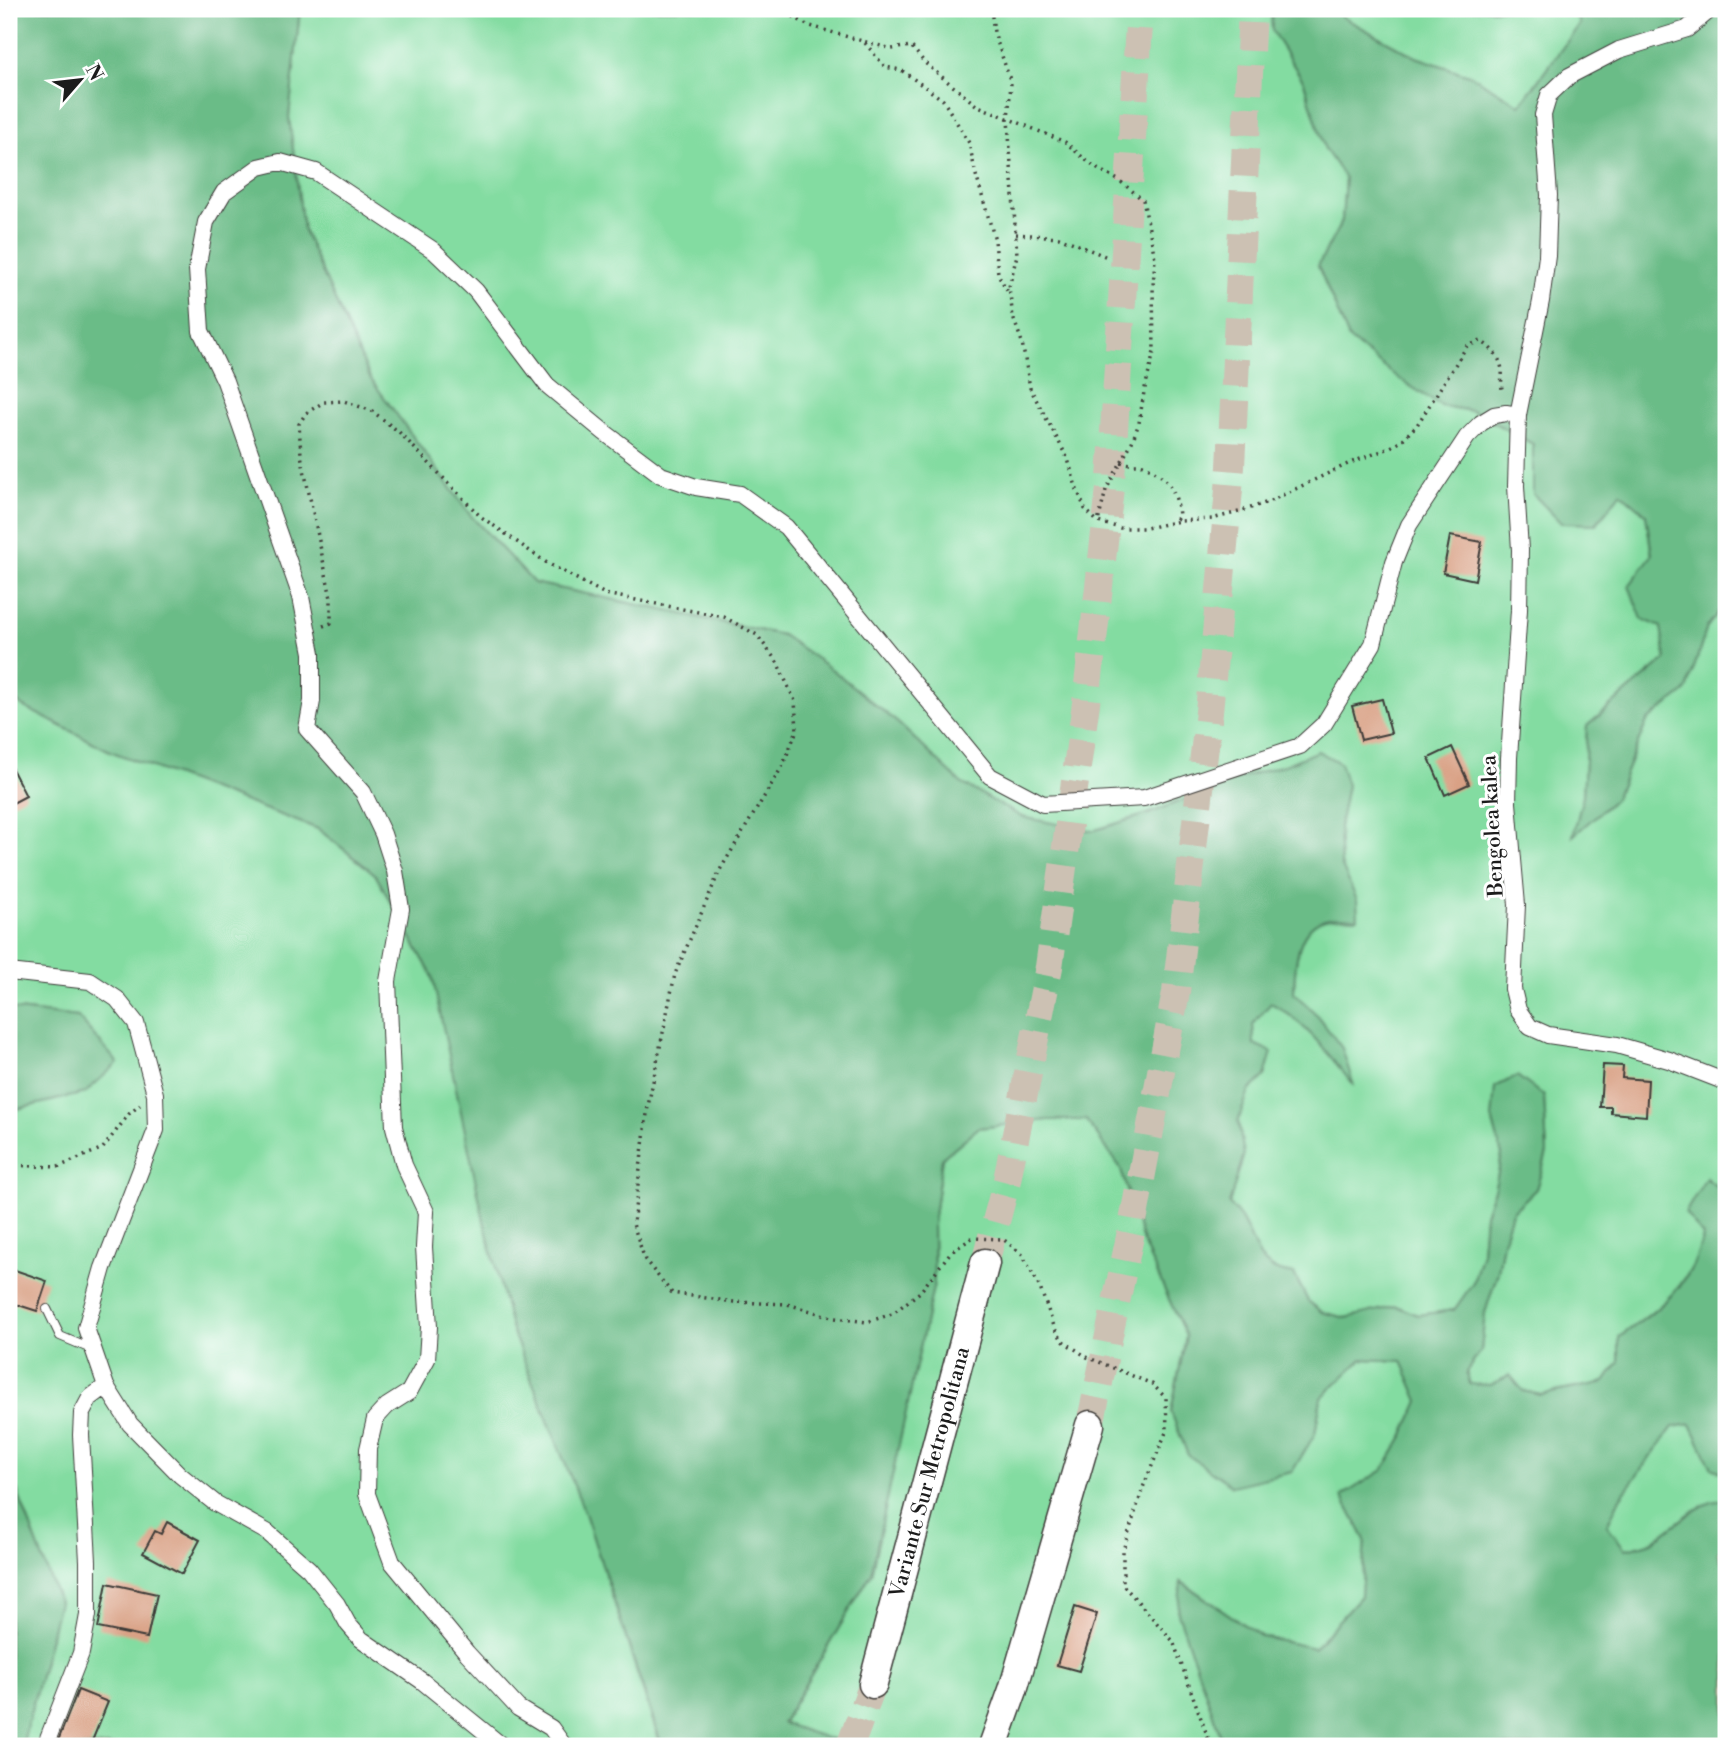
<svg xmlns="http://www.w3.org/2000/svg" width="1735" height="1755" viewBox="0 0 1735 1755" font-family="'Libre Bodoni',serif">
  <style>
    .green { fill: #83dca1; stroke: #507c5e; stroke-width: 2 }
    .forest { fill: #6abc87; stroke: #436c52; stroke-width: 2 }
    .building { fill: #d9a185 }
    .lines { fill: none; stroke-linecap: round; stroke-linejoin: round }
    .highway-tunnel { stroke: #ccc1b3; stroke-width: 28; stroke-dasharray: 28 14; stroke-linecap: butt }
    .lane-casing { stroke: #3d3b38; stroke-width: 10 }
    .street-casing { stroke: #3d3b38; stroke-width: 18 }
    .highway-casing { stroke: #3d3b38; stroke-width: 31 }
    .path { stroke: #3d3b38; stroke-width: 3.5; stroke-dasharray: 2 5; stroke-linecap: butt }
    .lane { stroke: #fff; stroke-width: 8 }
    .street { stroke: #fff; stroke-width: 16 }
    .highway { stroke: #fff; stroke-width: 28 }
    .labels { text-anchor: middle; stroke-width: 6; stroke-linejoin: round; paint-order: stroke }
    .street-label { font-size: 21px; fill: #1c1c1c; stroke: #fff }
  </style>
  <rect width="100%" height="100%" fill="#fff"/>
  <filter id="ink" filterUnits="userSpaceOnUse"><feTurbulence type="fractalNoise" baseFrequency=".0143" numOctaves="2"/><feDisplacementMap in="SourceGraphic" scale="14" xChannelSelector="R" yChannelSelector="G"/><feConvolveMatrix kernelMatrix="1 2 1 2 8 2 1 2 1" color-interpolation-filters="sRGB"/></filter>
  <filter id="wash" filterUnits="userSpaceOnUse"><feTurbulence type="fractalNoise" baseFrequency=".00686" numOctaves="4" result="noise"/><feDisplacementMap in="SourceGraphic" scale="28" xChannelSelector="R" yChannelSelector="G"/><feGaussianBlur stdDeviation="1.57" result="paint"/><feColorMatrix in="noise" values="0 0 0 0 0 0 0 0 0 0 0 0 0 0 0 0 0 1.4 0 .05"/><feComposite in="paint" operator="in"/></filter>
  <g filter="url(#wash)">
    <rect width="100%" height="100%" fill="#f8ead9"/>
    <path class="green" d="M 300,9 L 1271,9 L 1272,31 L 1304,82 L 1325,149 L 1345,178 L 1342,221 L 1318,266 L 1349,339 L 1398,378 L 1441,406 L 1473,411 L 1533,444 L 1533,494 L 1596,524 L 1621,492 L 1646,514 L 1666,659 L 1587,726 L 1583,796 L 1574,835 L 1615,799 L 1647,721 L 1687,690 L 1707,627 L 1726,602 L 1726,1194 L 1706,1179 C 1705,1197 1706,1216 1704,1234 C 1697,1280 1655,1312 1619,1337 L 1619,1362 L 1605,1382 L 1541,1395 L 1523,1391 L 1510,1376 L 1491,1385 L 1470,1385 L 1466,1371 L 1481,1351 L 1485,1313 L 1498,1272 L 1503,1242 L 1512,1212 L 1536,1189 L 1547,1153 L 1544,1097 L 1492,1118 L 1502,1155 L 1495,1187 L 1485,1214 L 1482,1252 L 1473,1284 L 1454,1310 L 1418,1315 L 1396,1306 L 1346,1318 L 1322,1312 L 1308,1301 L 1294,1274 C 1256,1270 1258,1249 1243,1222 C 1239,1215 1233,1209 1229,1204 L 1243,1154 L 1238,1121 L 1249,1091 L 1265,1076 L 1271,1053 L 1254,1044 L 1253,1024 L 1271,1002 L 1296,1019 L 1321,1044 L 1353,1084 L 1316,1014 L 1294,994 C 1295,967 1295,924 1329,918 C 1338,916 1349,918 1358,918 C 1357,893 1349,888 1342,866 C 1333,841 1342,810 1347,785 L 1318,751 L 1287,764 L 1236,779 L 1148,814 L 1092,831 L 1022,817 L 961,783 L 899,724 L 834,671 L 782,635 L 534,583 L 471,516 L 370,378 L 303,229 L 289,117 Z
      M 1334,9 L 1573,9 L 1580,24 L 1520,105 L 1472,76 L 1416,57 L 1344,18 Z
      M 9,693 L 22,706 L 110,751 L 318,829 L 375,874 L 432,975 L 511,1328 L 585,1513 L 661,1746 L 22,1746 L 59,1602 L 13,1480 L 9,1477 L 9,1111 L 85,1093 L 78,1017 L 9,1009 Z
      M 1048,1120 L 1086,1120 L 1120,1167 L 1144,1245 L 1186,1336 L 1171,1412 L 1188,1455 L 1315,1434 L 1321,1398 L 1362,1359 L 1402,1361 L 1420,1401 L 1405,1433 L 1383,1470 L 1342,1496 L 1365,1540 L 1361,1596 L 1314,1648 L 1262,1637 L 1182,1582 L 1178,1613 L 1224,1746 L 850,1746 L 782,1724 L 871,1574 L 934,1283 L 933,1224 L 942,1158 L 978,1128 Z
      M 1691,1424 L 1712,1468 L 1726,1474 L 1726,1501 C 1703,1496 1671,1530 1652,1541 C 1645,1545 1634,1547 1625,1549 L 1607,1525 L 1620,1498 L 1673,1427 Z"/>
    <path class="forest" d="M 9,9 L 300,9 L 289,117 L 303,229 L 370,378 L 471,516 L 534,583 L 782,635 L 834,671 L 899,724 L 961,783 L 1022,817 L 1092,831 L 1148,814 L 1236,779 L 1287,764 L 1318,751 L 1340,763 L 1347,785 L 1339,827 L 1341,864 L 1357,900 L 1358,918 C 1349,918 1338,916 1329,918 C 1295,924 1295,967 1294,993 L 1316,1014 L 1342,1048 L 1354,1086 C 1329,1055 1306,1022 1271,1003 L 1253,1024 L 1254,1044 L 1272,1052 L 1265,1076 L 1249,1091 L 1238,1121 L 1244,1154 L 1229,1204 C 1234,1210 1240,1215 1243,1222 C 1258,1249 1256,1270 1294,1274 L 1308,1301 L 1322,1312 L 1346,1318 L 1396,1306 L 1418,1315 L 1454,1310 L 1473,1283 L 1482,1252 L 1485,1214 L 1495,1187 L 1502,1155 L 1492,1118 L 1495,1087 L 1517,1076 L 1544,1096 L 1547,1153 L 1536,1189 L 1512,1212 L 1503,1242 L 1498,1272 L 1485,1313 L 1481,1351 L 1466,1372 L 1470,1384 L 1491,1385 L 1510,1375 L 1523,1391 L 1541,1395 L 1605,1382 L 1619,1362 L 1619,1337 C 1645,1319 1677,1297 1692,1267 C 1697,1258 1700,1246 1703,1236 L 1685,1213 L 1706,1178 L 1726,1194 L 1726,1474 L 1712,1468 L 1691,1424 L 1673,1427 L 1620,1498 L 1607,1525 L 1625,1549 C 1634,1547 1645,1545 1653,1541 C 1671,1530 1704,1496 1726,1501 L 1726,1544 L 1718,1552 L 1726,1572 L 1726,1746 L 1224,1746 L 1178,1613 L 1181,1582 L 1262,1637 L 1314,1648 L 1361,1596 L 1365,1540 L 1342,1496 L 1383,1470 L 1405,1433 L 1419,1401 L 1402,1361 L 1362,1359 L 1321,1398 L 1315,1434 L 1292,1472 L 1232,1486 L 1188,1455 L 1171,1412 L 1186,1336 L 1144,1245 L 1120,1167 L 1086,1120 L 1048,1120 L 978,1128 L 942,1158 L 933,1224 L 934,1283 L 871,1574 L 782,1723 L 850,1746 L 662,1746 L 585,1513 L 511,1328 L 484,1221 L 432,975 L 375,874 L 318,829 L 110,751 L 22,706 L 9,693 Z
      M 1271,9 L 1334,9 L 1344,18 L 1416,57 L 1472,76 L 1520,105 L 1580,24 L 1573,9 L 1726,9 L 1726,602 L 1707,627 L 1687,690 L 1647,721 L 1615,799 L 1573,836 L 1583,796 L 1587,726 L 1666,659 L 1661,627 L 1642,619 L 1629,586 L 1652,555 L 1646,514 L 1621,493 L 1596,524 L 1561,523 L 1533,494 L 1533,444 L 1473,411 L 1441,406 L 1398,378 L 1349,339 L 1318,266 L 1342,221 L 1345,178 L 1325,149 L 1304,82 L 1272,31 Z
      M 9,1009 L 78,1017 L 118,1063 L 85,1093 L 9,1111 Z
      M 9,1477 L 13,1480 L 59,1602 L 22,1746 L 9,1746 Z"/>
    <g id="blocks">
      <path class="building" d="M 1450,536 L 1482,542 L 1475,580 L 1443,573 Z
        M 1382,699 L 1391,733 L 1361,740 L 1352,706 Z
        M 1452,747 L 1469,784 L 1445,795 L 1429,758 Z
        M 9,763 L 26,796 L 9,805 Z
        M 1603,1065 L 1623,1066 L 1622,1078 L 1648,1080 L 1646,1116 L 1611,1113 L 1611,1107 L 1600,1107 Z
        M 9,1268 L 47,1281 L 37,1311 L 9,1302 Z
        M 167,1522 L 200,1540 L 182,1574 L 143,1553 L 155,1531 L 161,1534 Z
        M 107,1583 L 157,1594 L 147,1638 L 98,1628 Z
        M 1075,1607 L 1097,1614 L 1079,1671 L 1057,1665 Z
        M 78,1690 L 108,1702 L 90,1746 L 56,1746 Z"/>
    </g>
  </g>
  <g filter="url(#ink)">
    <use href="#blocks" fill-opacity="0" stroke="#3d3b38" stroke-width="2"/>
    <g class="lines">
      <path class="highway-tunnel" d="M 985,1263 L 1007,1180 L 1049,967 L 1086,703 L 1111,479 L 1140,9
        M 1090,1425 L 1132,1227 L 1176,992 L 1209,712 L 1231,467 L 1252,9
        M 850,1746 L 873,1684"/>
      <defs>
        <path id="lane" d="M 47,1309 L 60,1336 L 91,1349"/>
        <path id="street" d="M 1711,9 L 1687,29 L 1619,50 L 1569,76 L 1549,95 L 1543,115 L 1549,195 L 1547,256 L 1541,301 L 1518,415 L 1516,486 L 1520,550 L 1519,610 L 1509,758 L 1508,803 L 1517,905 L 1513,989 L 1518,1010 L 1530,1027 L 1548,1035 L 1617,1045 L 1669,1060 L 1726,1082
          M 9,972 L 90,981 L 117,999 L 136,1023 L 155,1094 L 156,1130 L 103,1268 L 86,1328 L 106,1386 L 130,1424 L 180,1475 L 215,1503 L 267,1532 L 309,1569 L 337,1604 L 348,1624 L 361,1639 L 422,1681 L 502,1746
          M 45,1746 L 81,1653 L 88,1615 L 88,1561 L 81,1435 L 82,1413 L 90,1398 L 106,1386
          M 564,1746 L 551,1728 L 518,1708 L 467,1653 L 392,1562 L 367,1494 L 368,1449 L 375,1419 L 387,1406 L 409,1392 L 427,1359 L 429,1327 L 424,1247 L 426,1212 L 404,1165 L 394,1127 L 388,981 L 401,909 L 395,871 L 383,834 L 363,792 L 307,729 L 312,701 L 312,653 L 301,597 L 225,381 L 201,331 L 197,269 L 206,222 L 224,192 L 259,167 L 280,162 L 316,172 L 433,250 L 476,291 L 547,385 L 604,432 L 661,475 L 696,487 L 740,494 L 786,527 L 990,776 L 1043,804 L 1144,798 L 1300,746 L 1324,724 L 1373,644 L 1394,562 L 1409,525 L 1467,437 L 1481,423 L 1494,415 L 1506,413 L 1518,415"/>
        <g id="highway">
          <path id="s1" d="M 873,1684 L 985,1263"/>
          <path d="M 993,1746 L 1013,1690 L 1090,1425"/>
        </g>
      </defs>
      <use href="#lane" class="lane-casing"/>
      <use href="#street" class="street-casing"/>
      <use href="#highway" class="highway-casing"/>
      <path class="path" d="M 781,9 L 807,25 L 855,39 L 892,49 L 911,46 L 925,63 L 976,105 L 1065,142 L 1094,167 L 1120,181 L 1143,200 L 1155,258 L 1153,286 L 1154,352 L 1144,392 L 1139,423 L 1132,442 L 1106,490 L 1098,522
        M 991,9 L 994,32 L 1011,83 L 1008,119 L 1017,255 L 1009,287 L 1013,317 L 1022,342 L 1030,388 L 1068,459 L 1076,487 L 1085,509 L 1098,522 L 1120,528 L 1146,528 L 1180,521 L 1212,519 L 1239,512 L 1268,502 L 1350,463 L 1387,449 L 1400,442 L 1417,425 L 1467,346 L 1481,341 C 1491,348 1500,356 1502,370 C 1503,379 1499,385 1504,393
        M 865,43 L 885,67 L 901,70 L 943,100 L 969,143 L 976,175 L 995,240 L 998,274 L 1009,294
        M 1016,234 L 1059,237 L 1107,257
        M 1121,462 C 1129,465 1136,463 1143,465 C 1166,475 1177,490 1179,516 L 1176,520
        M 323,626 L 331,623 L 331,598 L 301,455 L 299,424 L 306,413 L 324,402 L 344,401 L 372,411 L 399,432 L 480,516 L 547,563 L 605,594 L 724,617 L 757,635 L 777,662 L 795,701 L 797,730 L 782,767 L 720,870 L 675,974 L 648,1106 L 633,1224 L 645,1260 L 672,1293 L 734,1302 L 787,1304 L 835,1318 L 867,1322 L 892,1314 L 920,1292 L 950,1253 L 972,1238 L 1003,1239 L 1022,1254 L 1040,1288 L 1055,1329 L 1063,1341 L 1087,1357 L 1152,1384 L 1166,1398 L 1167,1430 L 1144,1485 L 1123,1550 L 1123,1585 L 1173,1641 L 1211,1746
        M 9,1165 L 58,1167 L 103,1148 L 129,1114 L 140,1105"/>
      <use href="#lane" class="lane"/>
      <use href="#street" class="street"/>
      <use href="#highway" class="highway"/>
    </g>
  </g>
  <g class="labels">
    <g class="street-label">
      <text transform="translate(1492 826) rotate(-93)" y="7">Bengolea kalea</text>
      <text dy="7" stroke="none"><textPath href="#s1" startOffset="219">Variante Sur Metropolitana</textPath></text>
    </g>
  </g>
  <rect width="1735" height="1755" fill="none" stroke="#fff" stroke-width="35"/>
  <g transform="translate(80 80) rotate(62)" stroke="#ffffff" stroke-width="5" paint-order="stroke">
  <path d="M0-5L12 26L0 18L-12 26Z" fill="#1c1c1c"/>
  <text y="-10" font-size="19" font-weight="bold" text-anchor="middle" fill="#1c1c1c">N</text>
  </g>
</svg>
